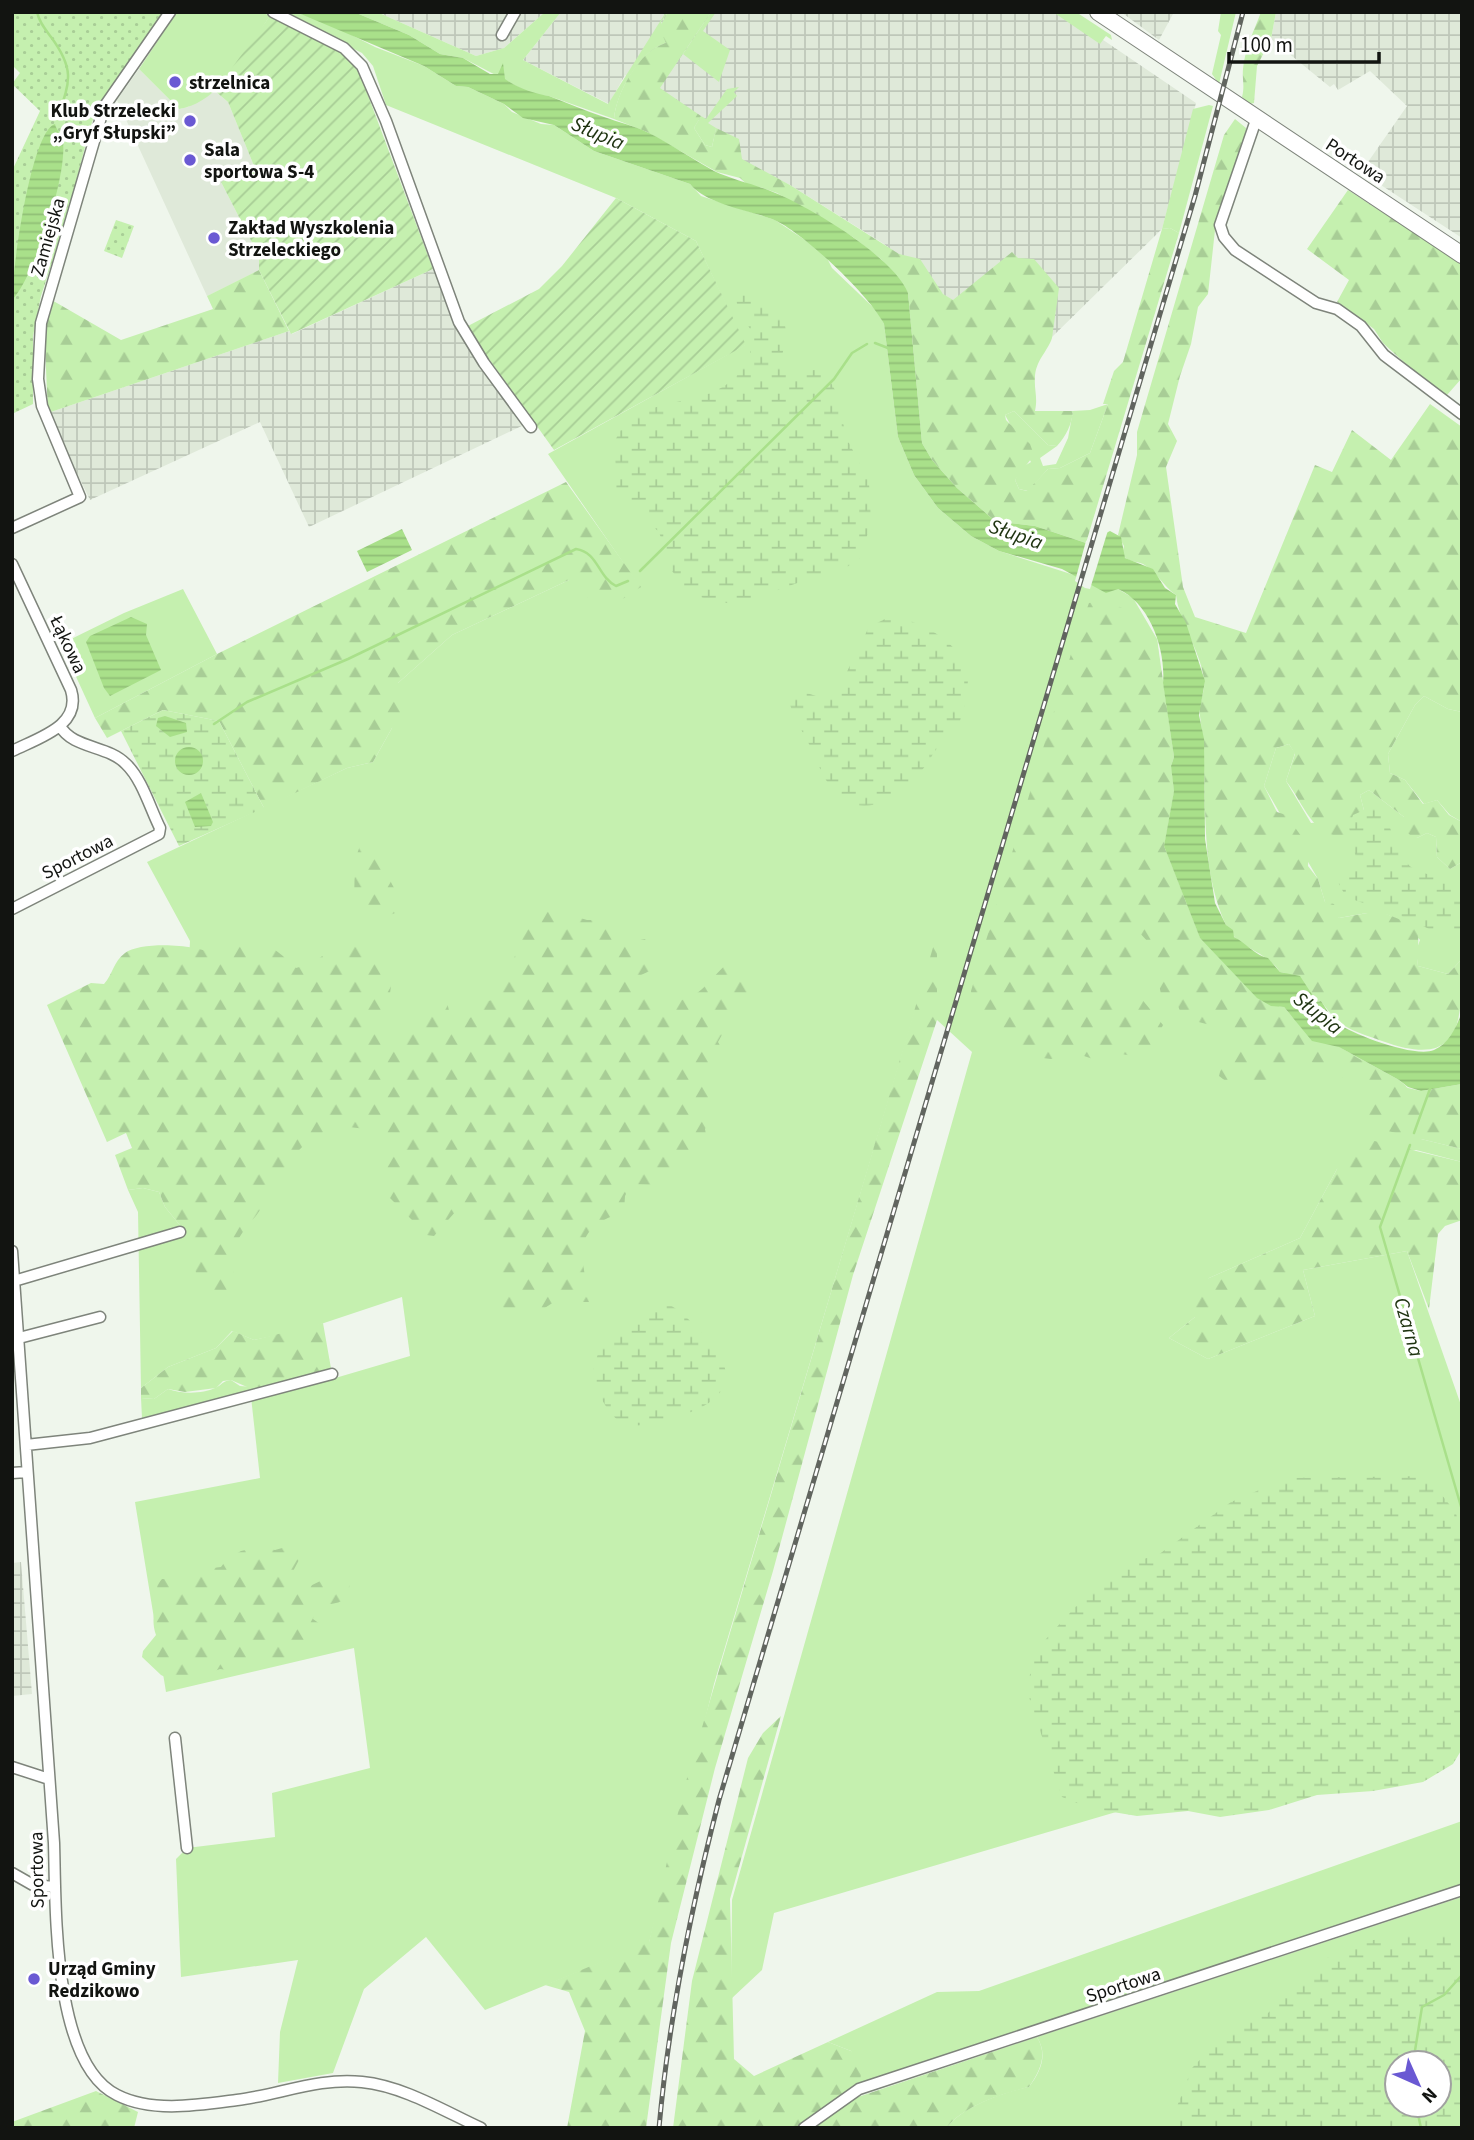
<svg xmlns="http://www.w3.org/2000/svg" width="1474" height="2140" viewBox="0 0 1474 2140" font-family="'Source Sans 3',sans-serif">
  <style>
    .built { fill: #dfe9d9 }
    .industrial { fill: url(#industrial-grid) }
    .grass { fill: #c5f0af; fill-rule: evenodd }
    .forest { fill: url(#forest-firs) }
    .wetland { fill: url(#wetland-marsh); fill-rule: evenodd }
    .park { fill: url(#park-dots) }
    .garden { fill: url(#garden-furrows) }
    .water { fill: url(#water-rules) }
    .pier { fill: #eff6ec }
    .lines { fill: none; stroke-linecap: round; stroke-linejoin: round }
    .stream { stroke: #a9e08a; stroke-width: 2.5 }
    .street-casing { stroke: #7e847b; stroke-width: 13 }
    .secondary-casing { stroke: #7e847b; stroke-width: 18 }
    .street { stroke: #fff; stroke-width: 10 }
    .secondary { stroke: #fff; stroke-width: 16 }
    .rail-casing { stroke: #61655f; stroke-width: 5 }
    .rail { stroke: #fff; stroke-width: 2.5; stroke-dasharray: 8; stroke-linecap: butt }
    .poi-dot { fill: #6a59d3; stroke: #fff; stroke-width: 2.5 }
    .labels { text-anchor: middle; stroke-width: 7; stroke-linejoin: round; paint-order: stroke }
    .poi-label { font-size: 19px; font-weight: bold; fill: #121411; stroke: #fff; text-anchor: start }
    .street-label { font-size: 19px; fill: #121411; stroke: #fff }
    .water-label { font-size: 21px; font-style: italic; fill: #1e3310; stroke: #fff }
  </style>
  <defs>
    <pattern id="industrial-grid" width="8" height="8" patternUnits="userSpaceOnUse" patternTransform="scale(1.75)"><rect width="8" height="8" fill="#dfe9d9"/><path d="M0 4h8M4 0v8" fill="none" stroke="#bec7b9"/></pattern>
    <pattern id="forest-firs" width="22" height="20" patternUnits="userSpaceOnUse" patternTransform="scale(1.75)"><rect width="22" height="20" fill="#c5f0af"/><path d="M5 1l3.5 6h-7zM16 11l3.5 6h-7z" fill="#a8cd96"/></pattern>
    <pattern id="wetland-marsh" width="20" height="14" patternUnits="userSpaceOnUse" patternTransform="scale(1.75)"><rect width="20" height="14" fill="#c5f0af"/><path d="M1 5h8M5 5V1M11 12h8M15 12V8" fill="none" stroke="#a8cd96"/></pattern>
    <pattern id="park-dots" width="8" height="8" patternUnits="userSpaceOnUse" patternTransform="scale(1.75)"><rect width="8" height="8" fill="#c5f0af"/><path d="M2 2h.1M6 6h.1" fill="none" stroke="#a8cd96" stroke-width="1.8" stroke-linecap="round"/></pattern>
    <pattern id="garden-furrows" width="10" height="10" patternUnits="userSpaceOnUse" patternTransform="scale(1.75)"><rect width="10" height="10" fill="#c5f0af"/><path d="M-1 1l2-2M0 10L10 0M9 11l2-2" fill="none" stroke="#a8cd96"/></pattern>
    <pattern id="water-rules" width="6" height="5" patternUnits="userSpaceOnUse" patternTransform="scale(1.75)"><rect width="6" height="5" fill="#a9e08a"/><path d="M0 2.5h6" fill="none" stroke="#90bf76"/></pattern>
  </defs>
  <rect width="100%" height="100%" fill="#eff6ec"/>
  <path class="built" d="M 139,69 L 179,109 L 188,107 L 215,91 L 228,102 L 254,166 L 221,182 L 259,256 L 259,270 L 207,296 L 117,100 Z"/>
  <path class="industrial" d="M 377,12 L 545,12 L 504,48 L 476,56 Z
    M 561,12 L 1062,12 L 1196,103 L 1162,229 L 1052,337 L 1044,335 L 1024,362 L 884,244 L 790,185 L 744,161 L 625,75 L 609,104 L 523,60 Z
    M 1121,12 L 1174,12 L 1159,40 Z
    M 1276,12 L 1462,12 L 1462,238 L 1361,172 L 1407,106 L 1370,71 L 1338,90 L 1334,84 L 1330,87 L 1271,39 Z
    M 433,269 L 458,330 L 526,424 L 309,527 L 260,422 L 90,500 L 48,413 L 289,331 L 292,334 Z
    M 21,1562 L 32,1694 L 12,1696 L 12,1563 Z"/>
  <path class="grass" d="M 177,12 L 262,12 L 270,16 C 248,47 221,103 179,109 L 139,69 Z
    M 280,12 L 296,12 L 332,25 L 375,47 L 424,66 L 456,86 L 468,87 L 504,104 L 512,112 L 541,124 L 554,125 L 594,151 L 690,184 L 701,196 L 775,220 L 808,242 L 826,256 L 832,268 L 878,312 L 884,324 L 898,437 L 914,475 L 938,508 L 971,536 L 999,551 L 1118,589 L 1133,598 L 1157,639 L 1174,791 L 1164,846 L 1200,938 L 1289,1015 L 1339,1047 L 1399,1080 L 1406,1086 L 1421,1139 L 1462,1149 L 1462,1162 L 1416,1150 L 1337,1169 L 1300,1238 L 1209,1278 L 1195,1317 L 1169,1338 L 1208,1359 L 1315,1316 L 1303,1270 L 1407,1251 L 1462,1408 L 1462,1710 L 774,1913 L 762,1970 L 731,1999 L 732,1900 L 972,1052 L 937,1020 L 937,937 L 714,1684 L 649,1943 L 485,2010 L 426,1937 L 364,1989 L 333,2073 L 278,2083 L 280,2032 L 298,1960 L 181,1977 L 176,1859 L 187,1848 L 275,1837 L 272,1793 L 370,1768 L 354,1648 L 166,1692 L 135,1502 L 260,1478 L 251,1397 L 315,1384 L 410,1356 L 402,1297 L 306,1329 L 254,1340 L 232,1331 L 216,1348 L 168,1367 L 141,1388 L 138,1212 L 128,1190 L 143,1188 L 159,1192 L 165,1207 L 183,1229 L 179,1167 L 190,941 L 147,862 L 347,768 L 373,762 L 392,728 L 398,683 L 452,635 L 569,580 L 640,587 L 548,454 L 745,345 L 696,241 L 616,198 L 386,105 L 373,66 L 362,53 Z
    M 354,12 L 377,12 L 476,56 L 504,48 L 545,12 L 561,12 L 523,60 L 608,104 L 666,12 L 668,12 L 661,22 L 666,43 C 640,50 616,93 614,119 L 549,96 L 532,94 L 463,58 L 440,54 L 409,35 Z
    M 711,12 L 716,12 L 703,31 L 730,50 L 719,82 L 683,54 Z
    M 1053,12 L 1076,12 L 1111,35 L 1112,40 L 1106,36 L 1100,44 Z
    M 1221,12 L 1236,12 L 1219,84 L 1212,74 L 1221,35 L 1218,31 Z
    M 739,87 L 734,92 L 737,96 L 708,123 L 716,128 L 712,147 L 705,145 L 694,128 L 701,116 L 706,119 L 727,89 Z
    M 1209,105 L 1213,106 L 1179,233 L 1170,228 L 1162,229 L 1193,109 Z
    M 1108,404 L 1090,453 L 1060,468 L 1048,469 L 1028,491 L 1019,489 L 1015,480 L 1021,468 L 1031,462 L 1005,415 L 1014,411 L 1048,445 L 1057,446 L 1040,458 L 1043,466 L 1056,464 L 1068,438 L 1073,411 L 1090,410 Z
    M 183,589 L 217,654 L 95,718 L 61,644 L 124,613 Z
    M 1424,696 L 1448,709 L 1462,712 L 1462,822 L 1450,815 L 1437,800 L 1424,804 L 1405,780 L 1390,773 L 1388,754 L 1415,705 Z
    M 1289,744 L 1295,753 L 1286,781 L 1311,823 L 1366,818 L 1360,795 L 1369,790 L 1404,817 L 1417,838 L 1427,833 L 1436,837 L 1437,857 L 1450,869 L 1462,862 L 1462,959 L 1448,974 L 1418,966 L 1416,951 L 1420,940 C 1392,908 1380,910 1339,918 L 1325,902 L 1318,879 L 1264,786 L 1276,748 Z
    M 231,1380 L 240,1386 L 268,1388 L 142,1418 L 141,1398 L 154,1399 L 168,1389 C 181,1394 203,1394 215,1388 C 222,1385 222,1381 231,1380 Z
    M 1462,1821 L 1462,1886 L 859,2089 L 851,2051 L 828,2042 L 937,1992 L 979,1991 Z
    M 1462,1897 L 1462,2128 L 947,2128 C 961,2107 1004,2092 1029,2087 C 1041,2071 1048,2055 1037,2037 ZM 1397,2063 L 1439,2063 L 1439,2105 L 1397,2105 Z"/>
  <path class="forest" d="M 668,12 L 711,12 L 660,88 L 701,116 L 694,128 L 705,145 L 712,147 L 716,128 L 739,139 L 742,159 L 790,185 L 899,254 L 920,259 L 943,294 L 953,300 L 1012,252 L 1018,258 L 1034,259 L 1059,288 L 1052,338 C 1048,351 1035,361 1035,378 C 1034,390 1038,397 1035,411 L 1073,411 C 1072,424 1066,436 1057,446 L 1048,445 L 1014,411 L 1005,415 L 1006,420 L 1030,444 L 1034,455 L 1015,480 L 1019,489 L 1027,491 L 1048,469 L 1060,468 L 1090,453 L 1108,404 L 1103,404 L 1114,371 L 1123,362 L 1162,229 L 1170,228 L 1179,233 L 1086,543 L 1035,526 L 995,521 L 957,488 L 932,460 L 922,443 L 908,293 L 881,259 L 853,237 L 777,193 L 760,187 L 750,187 L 740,178 L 717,172 L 647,132 L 614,119 C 616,92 640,50 666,43 L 659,28 Z
    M 1261,12 L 1276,12 L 1271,39 L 1257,66 L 1254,103 L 1250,104 L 1242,97 C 1245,86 1242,79 1243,69 C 1245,48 1254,31 1261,12 Z
    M 1235,119 L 1246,128 L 1247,133 L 1215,230 L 1208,294 L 1198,307 L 1191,344 L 1180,376 L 1168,424 L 1177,441 L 1166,467 L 1183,587 L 1195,617 L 1246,633 L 1315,465 L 1332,472 L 1352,430 L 1391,460 L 1430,404 L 1462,427 L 1462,712 L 1448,709 L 1424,696 L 1415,705 L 1388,754 L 1390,773 L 1405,780 L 1423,804 L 1437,800 L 1449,815 L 1462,822 L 1462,862 L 1450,869 L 1437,857 L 1436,837 L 1427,833 L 1417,838 C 1405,834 1403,828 1404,817 L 1369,790 L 1360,795 L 1366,818 L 1364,826 L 1349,837 C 1311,838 1306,806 1286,781 L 1295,754 L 1289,744 L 1276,748 L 1264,786 L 1277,812 L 1286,815 L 1309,847 L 1308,866 L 1318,879 L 1325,902 L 1334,904 L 1339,918 L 1379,911 L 1416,926 C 1421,941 1416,951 1418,966 L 1448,974 L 1462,959 C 1462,1023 1462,1070 1382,1041 C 1352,1030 1340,1029 1321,1001 L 1317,1002 L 1285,973 L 1280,972 C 1267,951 1236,948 1226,925 C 1196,860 1210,785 1200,716 C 1198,704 1206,691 1204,679 C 1200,650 1179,622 1176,595 C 1163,586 1157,572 1143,564 C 1135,561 1129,562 1122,555 L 1124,546 L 1118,535 L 1137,455 L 1137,432 L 1224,135 Z
    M 1348,190 L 1462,264 L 1462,378 L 1447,395 L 1408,366 L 1383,343 L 1374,329 L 1337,302 L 1349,280 L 1307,249 Z
    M 259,270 L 289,331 L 48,413 L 44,325 L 50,299 L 121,340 L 213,309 L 207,296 Z
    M 566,482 L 641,587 L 603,612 L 569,580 L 452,635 L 398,683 L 413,714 L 392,728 L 373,762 L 347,768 L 264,808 L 219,721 L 163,710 L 107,738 L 95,718 L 217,654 Z
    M 1103,600 L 1127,610 L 1132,627 L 1157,639 L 1174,757 L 1171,766 L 1174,791 L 1164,846 L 1200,938 L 1257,998 L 1271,1006 L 1284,1007 L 1312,1041 L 1339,1047 L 1408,1088 L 1421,1091 L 1462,1084 L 1462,1149 L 1359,1124 L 1360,1114 L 1375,1102 L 1374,1092 L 1354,1079 L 1343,1078 L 1339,1069 L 1293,1058 L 1283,1066 L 1282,1079 L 1269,1091 L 1248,1081 L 1231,1085 L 1219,1076 L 1223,1058 L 1233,1047 L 1222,1028 L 1183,1018 L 1175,999 L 1161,994 L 1155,966 L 1147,961 L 1149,943 L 1138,931 L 1127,980 L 1115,978 L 1101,988 L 1109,996 L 1140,997 L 1163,1025 L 1157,1037 L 1158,1052 L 1142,1058 L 1117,1053 L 1102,1062 L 1072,1052 L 1051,1059 L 1018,1055 C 992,1024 976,1040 971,991 L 1074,644 L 1089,603 Z
    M 360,846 L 385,854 C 387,862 387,870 389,877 C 394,893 404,892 395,913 C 378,921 366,917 354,903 L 355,859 Z
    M 553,910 L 587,920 L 609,920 L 613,939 L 626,943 L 645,939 L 654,954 L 654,969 L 641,975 L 638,987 L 653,993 L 661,1002 C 701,1003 704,983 731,960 L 752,970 L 749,1006 L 733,1015 L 718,1042 L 725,1055 L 712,1076 L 714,1114 L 705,1129 L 708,1146 C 696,1163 679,1170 664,1185 L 631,1184 L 625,1196 L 624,1212 C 568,1229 583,1255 589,1302 L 554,1302 L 540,1311 L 510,1312 L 496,1303 L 503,1235 L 483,1231 L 478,1216 L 467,1210 L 456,1211 L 434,1236 L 419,1234 L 413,1221 L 385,1193 L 381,1170 L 388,1156 L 383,1135 C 316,1108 291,1155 262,1207 C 255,1219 242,1230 237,1242 C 231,1258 235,1279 233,1296 L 219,1305 L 207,1303 L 201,1293 L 192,1257 L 185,1247 L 183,1229 L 165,1207 L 159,1192 L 143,1188 L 128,1190 L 115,1155 L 132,1148 L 126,1133 L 107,1142 L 47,1005 L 91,983 L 104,984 C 113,974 113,962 125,953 C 141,941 199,944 214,955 C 223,951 236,941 244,940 C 265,939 283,955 296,968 C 322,962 323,952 345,940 L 377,949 L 380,969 L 391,986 L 387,1015 L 376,1024 L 379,1034 L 394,1038 L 423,1025 L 433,1008 L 447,1002 L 450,1015 L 460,1022 L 476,1015 L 483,1002 L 497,999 L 532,915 Z
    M 937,934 L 937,1020 L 853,1275 L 773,1571 L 715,1768 L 671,1943 L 646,2128 L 567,2128 L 585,2031 L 569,1992 L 545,1985 L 649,1942 L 682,1795 Z
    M 1362,1138 L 1462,1162 L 1462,1220 L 1445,1226 L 1438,1234 L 1429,1309 L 1407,1251 L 1303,1270 L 1315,1316 L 1208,1359 L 1169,1338 L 1195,1317 L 1189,1303 L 1209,1278 L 1300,1238 L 1337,1169 Z
    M 323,1323 L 332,1374 L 254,1390 L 231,1380 L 223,1381 L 216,1388 L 185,1392 L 168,1389 L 154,1399 L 141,1398 L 141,1388 L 168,1367 L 216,1348 L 233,1331 L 254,1340 Z
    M 293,1545 L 300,1558 L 283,1590 L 308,1587 L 343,1570 L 349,1574 C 352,1599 343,1605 321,1604 L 314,1611 L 313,1619 L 320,1624 L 324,1635 L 309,1644 L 313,1649 L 305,1659 C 284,1664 251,1655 234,1671 L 220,1669 L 179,1684 L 161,1675 L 142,1657 L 143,1651 L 156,1635 C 149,1616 159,1603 157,1584 L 162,1579 L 176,1579 L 187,1571 L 221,1567 L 227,1559 L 241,1551 L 259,1547 L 275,1550 Z
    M 781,1716 L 730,1899 L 734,2059 L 754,2076 L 828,2042 L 851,2051 L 862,2067 L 859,2089 L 804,2128 L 673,2128 L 692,1981 L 748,1758 L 763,1733 Z
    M 1037,2037 C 1048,2055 1040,2071 1029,2087 C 1004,2093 961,2107 947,2128 L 812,2128 L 855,2098 Z
    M 96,2091 L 138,2112 L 134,2128 L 16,2128 L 12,2125 L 12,2122 Z"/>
  <path class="wetland" d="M 731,292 C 751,292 786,308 786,332 C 786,341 782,351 782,361 L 790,371 L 818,370 L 827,376 L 835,390 L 847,439 L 869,482 L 871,523 L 860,558 L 834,576 L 800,582 L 736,605 L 690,595 L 672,571 L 659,532 L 616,493 C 618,481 613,446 616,439 C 641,380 739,426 754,337 Z
    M 891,616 C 925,623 950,638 969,667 C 968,684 966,705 960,721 C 954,734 940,742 933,754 C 917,783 872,826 838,795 C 822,780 816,757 806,738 C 800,727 793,717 790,704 L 795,695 L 804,692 L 819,697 L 836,694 L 869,627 Z
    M 163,710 L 219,721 L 264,808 L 179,846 L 121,731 Z
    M 1371,807 C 1396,817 1392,856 1414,869 C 1428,876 1447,878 1462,884 L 1462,929 L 1435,932 L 1409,919 L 1346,897 L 1338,882 L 1356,858 L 1349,828 L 1353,815 Z
    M 661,1301 C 681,1308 694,1325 709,1341 C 749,1386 711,1409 668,1419 C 657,1421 642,1427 631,1425 C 615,1423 608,1410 601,1398 C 591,1382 591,1372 598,1354 C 605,1335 619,1334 632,1322 C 643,1312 646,1306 661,1301 Z
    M 1427,1476 L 1456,1513 L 1462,1543 L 1462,1749 L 1453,1764 L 1423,1782 L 1373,1791 L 1317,1795 L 1269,1810 L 1220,1817 L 1188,1811 L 1137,1816 L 1089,1808 L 1062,1797 L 1027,1691 L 1034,1652 L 1089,1592 L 1125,1564 L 1158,1555 L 1231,1502 L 1287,1478 Z
    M 1410,1934 L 1449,1936 L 1462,1942 L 1462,2094 L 1456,2128 L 1176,2128 L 1176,2109 L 1192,2068 L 1225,2034 L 1267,2014 L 1327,1958 L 1362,1942 ZM 1439,2063 L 1439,2105 L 1397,2105 L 1397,2063 Z"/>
  <path class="park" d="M 12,12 L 163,12 L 98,106 L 89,131 L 68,214 L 41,296 L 33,336 L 33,404 L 12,414 L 12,171 L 40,111 L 12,84 L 20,73 L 12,65 Z
    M 116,220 L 134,226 L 122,258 L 104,251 Z"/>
  <path class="garden" d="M 270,16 L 344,54 L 357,66 L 433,269 L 291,334 L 259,270 L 259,256 L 221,182 L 254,166 L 228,102 L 215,91 Z
    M 616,198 L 696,241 L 746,345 L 554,450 L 466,327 L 539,289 L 562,266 Z"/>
  <path class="water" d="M 296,12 L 354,12 L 409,35 L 440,54 L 463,58 L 490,74 L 498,74 L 503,63 L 505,79 C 520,89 533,93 549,96 C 568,103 586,111 604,117 C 618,122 635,126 649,133 C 671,144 692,159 714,171 C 733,180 754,184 773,192 C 810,207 893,256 908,293 L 922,443 L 932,460 L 957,488 L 995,521 L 1035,526 L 1086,543 L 1110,531 L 1121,537 L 1125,558 L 1153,569 L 1165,588 L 1176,595 L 1175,604 L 1186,623 L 1205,681 L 1199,715 L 1204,739 L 1205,839 L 1215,903 L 1226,925 L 1233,930 L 1234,937 C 1246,943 1256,956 1268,958 L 1280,972 L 1300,976 L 1317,1002 L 1321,1001 C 1326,1008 1331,1018 1337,1023 C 1354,1035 1415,1058 1434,1050 C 1450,1043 1456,1027 1462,1012 L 1462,1084 L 1421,1091 L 1408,1087 L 1399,1080 L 1339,1047 L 1312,1041 L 1284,1007 L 1271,1006 L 1257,998 L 1200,938 L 1164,846 L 1174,791 L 1171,766 L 1174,757 L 1163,683 C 1166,650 1150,603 1118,589 L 1106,593 L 1062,569 L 999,551 L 971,536 L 938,508 L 914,475 L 898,437 L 884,324 C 871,297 801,230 772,219 C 748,210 706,204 690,184 L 594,151 L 554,125 L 523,118 L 504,104 L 468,87 L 456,86 L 424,66 Z
    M 55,124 C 56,130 62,134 63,142 C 67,176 35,276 12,300 C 12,272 31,131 55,124 Z
    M 402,529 L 412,550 L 367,572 L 357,551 Z
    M 131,617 L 147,624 L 146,635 L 161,670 L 110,696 L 104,688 L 86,642 L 90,636 Z
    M 165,716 L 186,723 L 187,732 L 170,737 L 156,726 L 158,718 Z
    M175 761a14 14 0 1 1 28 0a14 14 0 1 1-28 0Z
    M 201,793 L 213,822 L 211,826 L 195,827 L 185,802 Z"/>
  <path class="pier" d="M 1109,527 L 1090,589 L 1085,588 L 1075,581 L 1086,541 Z"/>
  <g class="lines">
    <path class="stream" d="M 37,12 C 39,22 45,29 51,37 C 74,68 71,81 58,115
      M 875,343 L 888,348
      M 640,571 L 834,379 L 852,353 L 867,344
      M 214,724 L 247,702 L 348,659 L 576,549 C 598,552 598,577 616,586 L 628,581
      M 1414,1133 L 1431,1086
      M 1410,1145 L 1380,1227 L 1462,1510
      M 1413,2063 L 1422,2007 L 1444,1995 L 1462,1975
      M 1416,2105 L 1421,2128"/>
    <defs>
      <path id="street" d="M 273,12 L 344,48 L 362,66 L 386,121 L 459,322 L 484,363 L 531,427
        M 502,35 L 515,12
        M 1256,120 L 1220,225 L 1224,237 L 1235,250 L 1316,303 L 1337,309 L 1361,326 L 1384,355 L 1462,414
        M 12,528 L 80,497 L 42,406 L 38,379 L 41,323 L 104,107 L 170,12
        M 12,564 L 71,690 C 82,726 38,738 12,751
        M 12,909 L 159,834 L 160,828 C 150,808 142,779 126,764 C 108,745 73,749 60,726
        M 12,1251 L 54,1843 C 56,1906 52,2063 117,2095 C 152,2113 199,2105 237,2100 C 278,2095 320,2077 362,2082 C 403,2086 444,2111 481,2128
        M 14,1281 L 180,1232
        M 19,1338 L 100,1317
        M 26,1445 L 90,1438 L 332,1374
        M 12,1473 L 27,1472
        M 175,1738 L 187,1848
        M 12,1767 L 49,1779
        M 12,1873 L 33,1885 L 54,1887
        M 804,2128 L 859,2089 L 1462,1890"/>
      <path id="secondary" d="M 1098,12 L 1462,255"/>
    </defs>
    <use href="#street" class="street-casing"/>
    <use href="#secondary" class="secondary-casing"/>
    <use href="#street" class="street"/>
    <use href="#secondary" class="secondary"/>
    <defs>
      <path id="rail" d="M 659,2128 C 669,2016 691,1908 719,1800 L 1195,196 L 1243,12"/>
    </defs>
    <use href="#rail" class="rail-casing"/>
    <use href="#rail" class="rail"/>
  </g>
  <g class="poi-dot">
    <circle cx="175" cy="82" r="7"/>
    <circle cx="190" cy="121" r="7"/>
    <circle cx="190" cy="160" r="7"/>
    <circle cx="214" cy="238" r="7"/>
    <circle cx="34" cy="1979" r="7"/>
  </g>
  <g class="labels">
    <g class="poi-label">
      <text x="189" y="89">strzelnica</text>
      <text x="176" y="117" text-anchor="end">Klub Strzelecki<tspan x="176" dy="22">„Gryf Słupski”</tspan></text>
      <text x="204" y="156">Sala<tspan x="204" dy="22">sportowa S-4</tspan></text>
      <text x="228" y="234">Zakład Wyszkolenia<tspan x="228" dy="22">Strzeleckiego</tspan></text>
      <text x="48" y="1975">Urząd Gminy<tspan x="48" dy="22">Redzikowo</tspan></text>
    </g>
    <g class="street-label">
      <text transform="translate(1356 160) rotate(33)" y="7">Portowa</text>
      <text transform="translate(47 237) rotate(-74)" y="7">Zamiejska</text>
      <text transform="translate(69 644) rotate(65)" y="7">Łąkowa</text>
      <text transform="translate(77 856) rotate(-27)" y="7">Sportowa</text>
      <text transform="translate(36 1870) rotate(-91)" y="7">Sportowa</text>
      <text transform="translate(1123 1984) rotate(-18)" y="7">Sportowa</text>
    </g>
    <g class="water-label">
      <text transform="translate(598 133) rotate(23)" y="7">Słupia</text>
      <text transform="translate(1016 534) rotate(19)" y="7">Słupia</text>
      <text transform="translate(1318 1013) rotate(38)" y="7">Słupia</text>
      <text transform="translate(1409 1327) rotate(74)" y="7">Czarna</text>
    </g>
  </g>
  <rect width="1474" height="2140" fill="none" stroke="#121411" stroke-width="28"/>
  <g transform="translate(1418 2084) rotate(135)"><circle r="33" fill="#ffffff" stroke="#a0a1a0" stroke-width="2"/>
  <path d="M0-5L12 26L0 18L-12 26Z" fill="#6a59d3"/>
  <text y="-10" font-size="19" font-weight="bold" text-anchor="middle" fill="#121411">N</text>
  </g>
  <path d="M1229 52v10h150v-10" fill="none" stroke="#121411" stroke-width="3.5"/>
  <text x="1240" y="52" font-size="21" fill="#121411" stroke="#ffffff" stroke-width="5" paint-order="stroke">100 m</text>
</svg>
